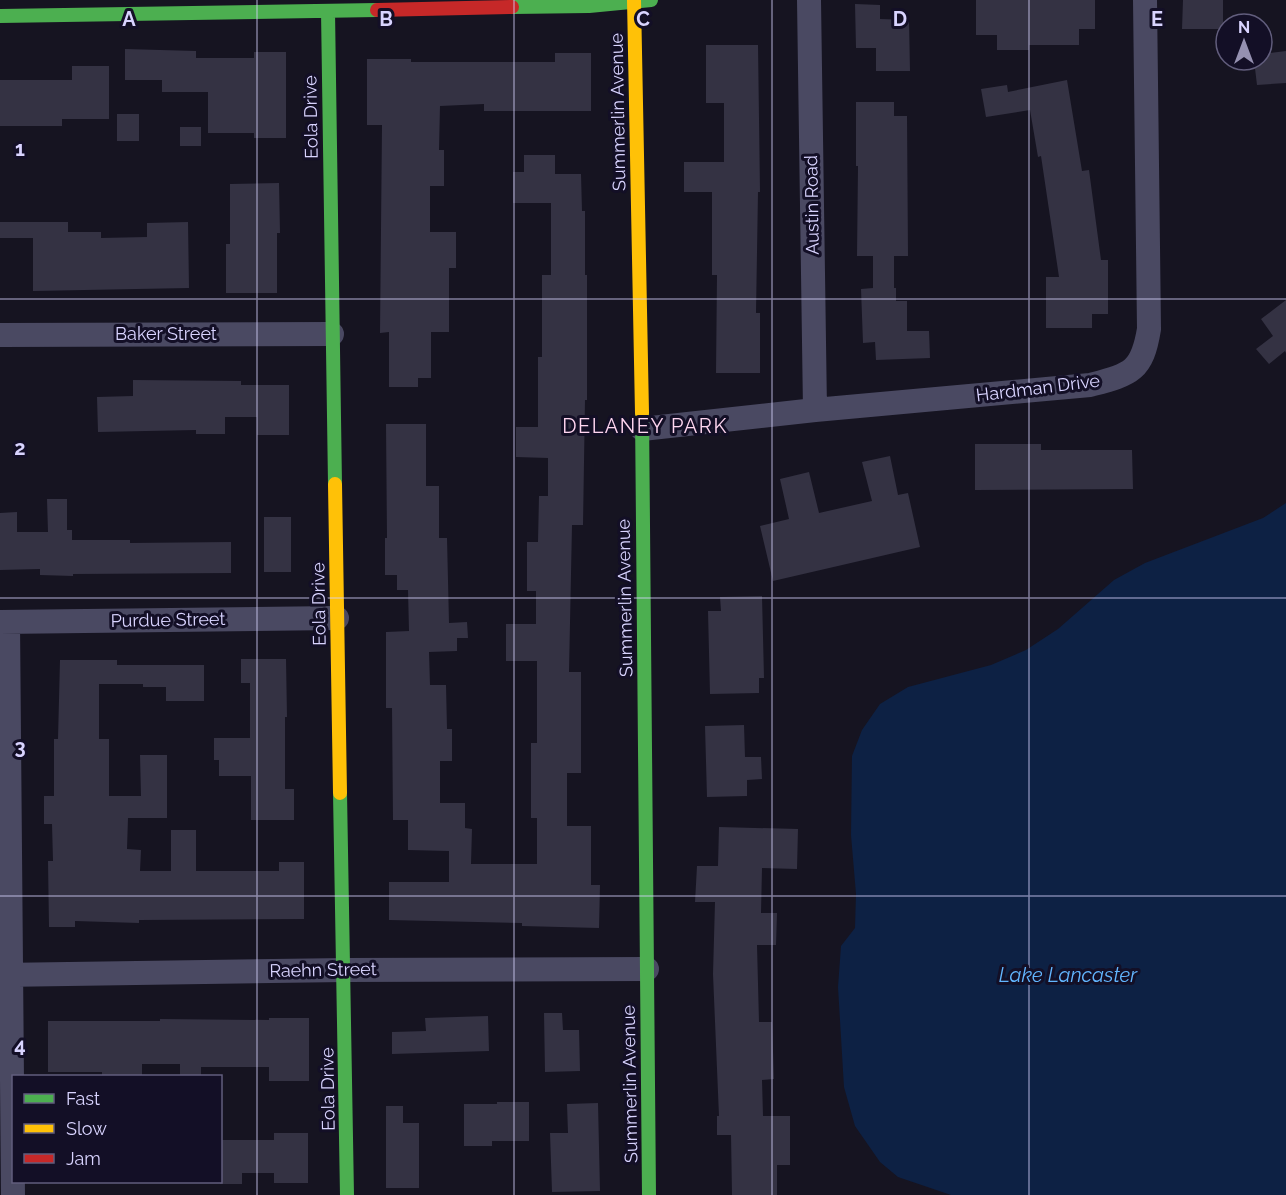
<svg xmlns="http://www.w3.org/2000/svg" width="1286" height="1195" viewBox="0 0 1286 1195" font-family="Raleway,sans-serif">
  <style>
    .water { fill: #0d2144 }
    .building { fill: #343243 }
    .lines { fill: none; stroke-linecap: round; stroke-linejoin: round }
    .street { stroke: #4a4962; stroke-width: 24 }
    .fast { stroke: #4caf50; stroke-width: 14 }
    .slow { stroke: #ffc107; stroke-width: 14 }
    .jam { stroke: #c62828; stroke-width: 14 }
    .grid { fill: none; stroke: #d9d4ff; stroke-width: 1.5; stroke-opacity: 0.55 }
    .labels { text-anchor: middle; stroke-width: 6; stroke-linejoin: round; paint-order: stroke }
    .street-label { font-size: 18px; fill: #d9d4ff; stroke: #130f26 }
    .neighbourhood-label { font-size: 20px; letter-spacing: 1.5px; fill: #ffd6f0; stroke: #130f26 }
    .water-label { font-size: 20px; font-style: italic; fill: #62b6ff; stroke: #130f26 }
    .grid-label { font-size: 20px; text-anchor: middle; font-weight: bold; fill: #d9d4ff; stroke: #130f26; stroke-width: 6; stroke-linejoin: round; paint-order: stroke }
  </style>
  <rect width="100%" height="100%" fill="#161421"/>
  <path class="water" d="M 1286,503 L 1286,1195 L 951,1195 L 898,1177 L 880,1162 L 855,1126 L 844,1087 L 838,987 L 841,946 L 855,928 L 856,894 L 851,835 L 852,756 L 862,730 L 880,704 L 908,687 L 991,665 L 1026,650 L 1058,629 L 1114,580 L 1145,563 L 1263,518 Z"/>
  <path class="building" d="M 976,0 L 1095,0 L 1095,29 L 1079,29 L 1079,45 L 1029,45 L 1029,50 L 997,50 L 997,35 L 976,35 Z
    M 1183,0 L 1223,0 L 1223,29 L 1182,29 Z
    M 855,4 L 880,5 L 880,19 L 909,20 L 910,71 L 876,71 L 876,48 L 856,48 Z
    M 706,45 L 758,45 L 760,192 L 758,192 L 756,313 L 760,313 L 760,373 L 716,373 L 717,275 L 712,275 L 712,192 L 684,192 L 684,162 L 724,162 L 724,103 L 706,103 Z
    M 125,49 L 196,51 L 196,58 L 254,58 L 254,52 L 286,52 L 286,138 L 254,138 L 254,133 L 208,133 L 208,92 L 162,92 L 162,80 L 125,80 Z
    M 1286,51 L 1286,83 L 1257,85 L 1254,60 L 1262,60 L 1262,54 Z
    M 555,53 L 591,53 L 591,111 L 484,111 L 484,104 L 440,106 L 439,150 L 444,150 L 444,186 L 430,186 L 430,232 L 456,232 L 456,268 L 449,268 L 449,332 L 431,332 L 431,378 L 418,378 L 418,387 L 389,387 L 389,332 L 380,333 L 382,125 L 367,125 L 367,59 L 411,59 L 411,62 L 555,62 Z
    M 72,66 L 109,66 L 109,119 L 62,119 L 62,126 L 0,126 L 0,80 L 72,80 Z
    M 1067,80 L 1082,171 L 1089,170 L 1101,260 L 1108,260 L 1108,314 L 1092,314 L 1092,328 L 1046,328 L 1046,277 L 1059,277 L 1041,156 L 1038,157 L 1030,110 L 986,117 L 981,89 L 1007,85 L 1008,92 Z
    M 856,102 L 894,102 L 894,116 L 907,116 L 908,256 L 894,256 L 894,288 L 896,288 L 896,301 L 907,301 L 907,331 L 929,331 L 930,358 L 876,360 L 875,342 L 863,343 L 861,289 L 873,288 L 873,256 L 857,256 L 858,166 L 856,166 Z
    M 117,114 L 139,114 L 139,141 L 117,141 Z
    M 180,127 L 201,127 L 201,146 L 180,146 Z
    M 524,155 L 555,155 L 555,174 L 581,174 L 582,211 L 585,211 L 585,275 L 587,275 L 587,400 L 585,400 L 583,525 L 572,525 L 569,672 L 581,672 L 581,773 L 567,773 L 567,826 L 591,826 L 591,885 L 600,885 L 599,928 L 522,926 L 522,923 L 389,920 L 389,882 L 449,882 L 449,851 L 408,850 L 408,820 L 393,820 L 392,708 L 386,708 L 386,632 L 409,631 L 408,590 L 397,590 L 397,575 L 385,575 L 385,538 L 387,538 L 386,424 L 426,424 L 426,486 L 439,486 L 439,538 L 447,538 L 449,623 L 467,622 L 468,638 L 457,638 L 457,651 L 429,652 L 430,685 L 446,685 L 447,729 L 452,729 L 452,761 L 440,761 L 440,803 L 465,803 L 465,828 L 472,829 L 471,864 L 537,864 L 537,818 L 531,818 L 531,743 L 537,743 L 537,661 L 506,661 L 506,624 L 536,624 L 536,591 L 527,591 L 527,542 L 538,542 L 539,496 L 548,496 L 548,458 L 516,457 L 516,427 L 538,427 L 538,357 L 542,357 L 542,275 L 551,275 L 551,203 L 513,203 L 513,172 L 524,172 Z
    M 279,183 L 280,233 L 277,233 L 277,293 L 226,293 L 226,244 L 230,244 L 230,184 Z
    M 0,222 L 68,222 L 68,232 L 101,232 L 101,238 L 147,237 L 147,223 L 188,222 L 189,288 L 33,291 L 33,238 L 0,238 Z
    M 1286,300 L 1286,353 L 1285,351 L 1269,364 L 1256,349 L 1273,336 L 1261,319 Z
    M 133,380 L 241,381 L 241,385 L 289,385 L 289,435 L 257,435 L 257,417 L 225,417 L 225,434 L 196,434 L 196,430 L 98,432 L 97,397 L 133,396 Z
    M 975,444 L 1041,444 L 1041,450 L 1132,450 L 1133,489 L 975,490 Z
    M 890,456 L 898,495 L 908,493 L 920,547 L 773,581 L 760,526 L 789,519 L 780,479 L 809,472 L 819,513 L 872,501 L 862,462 Z
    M 47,499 L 67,499 L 67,530 L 72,530 L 72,540 L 130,540 L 130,543 L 231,542 L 231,573 L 73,574 L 73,576 L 40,575 L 40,569 L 0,570 L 0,513 L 17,512 L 17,532 L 48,532 Z
    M 264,517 L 291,517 L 291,572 L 264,572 Z
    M 762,596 L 764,678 L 759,678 L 759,693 L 710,694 L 708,611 L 721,611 L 720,597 Z
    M 241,659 L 286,659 L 287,717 L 285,717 L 285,789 L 294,789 L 294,820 L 251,820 L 251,776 L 219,776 L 219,760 L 214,760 L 214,738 L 250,738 L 250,683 L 241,683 Z
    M 60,660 L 117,660 L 117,665 L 204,665 L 204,701 L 166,701 L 166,687 L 143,687 L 143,684 L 99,684 L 99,739 L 109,739 L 109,796 L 141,796 L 140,755 L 167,755 L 167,818 L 128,818 L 127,849 L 141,850 L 140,871 L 171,871 L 171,830 L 196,830 L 196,871 L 279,871 L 279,862 L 304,862 L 304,919 L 139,920 L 139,923 L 75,921 L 75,927 L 49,927 L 48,861 L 53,861 L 52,824 L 44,824 L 44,796 L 54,796 L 54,739 L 58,739 Z
    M 744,725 L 745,757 L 761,757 L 762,779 L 747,780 L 747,796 L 707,797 L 705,726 Z
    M 719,827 L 798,829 L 797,869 L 762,868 L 761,913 L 777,913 L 776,945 L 757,945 L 759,1022 L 772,1022 L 774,1079 L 762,1080 L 763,1116 L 790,1116 L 790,1165 L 777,1165 L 777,1195 L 732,1195 L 731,1135 L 717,1135 L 717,1116 L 719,1116 L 713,974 L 715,902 L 695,902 L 697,866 L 718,866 Z
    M 544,1013 L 562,1013 L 563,1030 L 579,1030 L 580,1071 L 545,1072 Z
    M 488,1016 L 489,1051 L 392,1054 L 392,1032 L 426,1031 L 425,1018 Z
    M 269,1018 L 309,1018 L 309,1081 L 269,1081 L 269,1067 L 201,1067 L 201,1077 L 180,1077 L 180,1064 L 142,1064 L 142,1077 L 102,1077 L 102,1072 L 48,1072 L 48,1021 L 160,1021 L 160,1019 L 269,1020 Z
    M 497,1102 L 529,1102 L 529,1141 L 492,1141 L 492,1146 L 464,1146 L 464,1104 L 497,1104 Z
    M 598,1103 L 600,1191 L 552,1192 L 550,1133 L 568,1133 L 567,1104 Z
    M 386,1106 L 403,1106 L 403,1123 L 419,1123 L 419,1188 L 386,1188 Z
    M 274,1133 L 308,1133 L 308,1183 L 274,1183 L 274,1173 L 242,1173 L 242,1184 L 220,1184 L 220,1140 L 274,1140 Z"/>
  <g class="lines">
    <path class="street" d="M 809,0 L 815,410
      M 0,335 L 332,334
      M 642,429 L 815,410 L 1090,385 C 1131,374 1142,372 1149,329 L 1145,0
      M 0,622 L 337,618
      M 8,622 L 13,1195
      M 0,975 L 345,970 L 647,969"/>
    <path class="fast" d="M 512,7 L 589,6 L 651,0
      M 328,11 L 335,484
      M 0,16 L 377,10
      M 642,413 L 649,1195
      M 340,793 L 347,1195"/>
    <path class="slow" d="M 634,0 L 642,413
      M 335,484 L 340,793"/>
    <path class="jam" d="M 377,10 L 512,7"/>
  </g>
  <path class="grid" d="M 257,0 L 257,1195M 514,0 L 514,1195M 772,0 L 772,1195M 1029,0 L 1029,1195M 0,299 L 1286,299M 0,598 L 1286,598M 0,896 L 1286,896"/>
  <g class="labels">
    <g class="street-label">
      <text transform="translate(618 112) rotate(-91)" y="6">Summerlin Avenue</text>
      <text transform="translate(311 117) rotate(-91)" y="6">Eola Drive</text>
      <text transform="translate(812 205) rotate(-91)" y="6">Austin Road</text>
      <text x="166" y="340">Baker Street</text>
      <text transform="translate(1038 388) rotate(-7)" y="6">Hardman Drive</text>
      <text transform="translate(625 598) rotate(-91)" y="6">Summerlin Avenue</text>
      <text transform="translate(319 604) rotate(-91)" y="6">Eola Drive</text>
      <text transform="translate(168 620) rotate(-1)" y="6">Purdue Street</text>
      <text transform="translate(323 970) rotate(-1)" y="6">Raehn Street</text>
      <text transform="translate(630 1084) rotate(-91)" y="6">Summerlin Avenue</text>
      <text transform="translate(328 1089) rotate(-91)" y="6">Eola Drive</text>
    </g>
    <g class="neighbourhood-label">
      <text x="645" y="433">DELANEY PARK</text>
    </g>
    <g class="water-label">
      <text x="1068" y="982">Lake Lancaster</text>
    </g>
  </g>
  <g class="grid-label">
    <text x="129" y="26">A</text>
    <text x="386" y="26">B</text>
    <text x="643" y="26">C</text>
    <text x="900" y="26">D</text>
    <text x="1157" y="26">E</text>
    <text x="20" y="156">1</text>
    <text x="20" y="455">2</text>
    <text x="20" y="754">3</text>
    <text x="20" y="1052">4</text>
  </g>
  <rect x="12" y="1075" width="210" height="108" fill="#130f26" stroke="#625e7d" stroke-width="1.5"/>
  <rect x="24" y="1094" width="30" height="9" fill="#4caf50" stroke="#625e7d" stroke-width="1.5"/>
  <text x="66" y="1105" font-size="18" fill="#d9d4ff">Fast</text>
  <rect x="24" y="1124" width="30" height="9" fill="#ffc107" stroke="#625e7d" stroke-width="1.5"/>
  <text x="66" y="1135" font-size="18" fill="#d9d4ff">Slow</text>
  <rect x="24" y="1154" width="30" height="9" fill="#c62828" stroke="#625e7d" stroke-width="1.5"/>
  <text x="66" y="1165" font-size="18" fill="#d9d4ff">Jam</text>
  <g transform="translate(1244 42)"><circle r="28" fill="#130f26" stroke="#625e7d" stroke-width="1.5"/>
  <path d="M0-4.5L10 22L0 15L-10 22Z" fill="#9591b1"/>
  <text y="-9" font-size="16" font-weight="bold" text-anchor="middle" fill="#d9d4ff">N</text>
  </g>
</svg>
